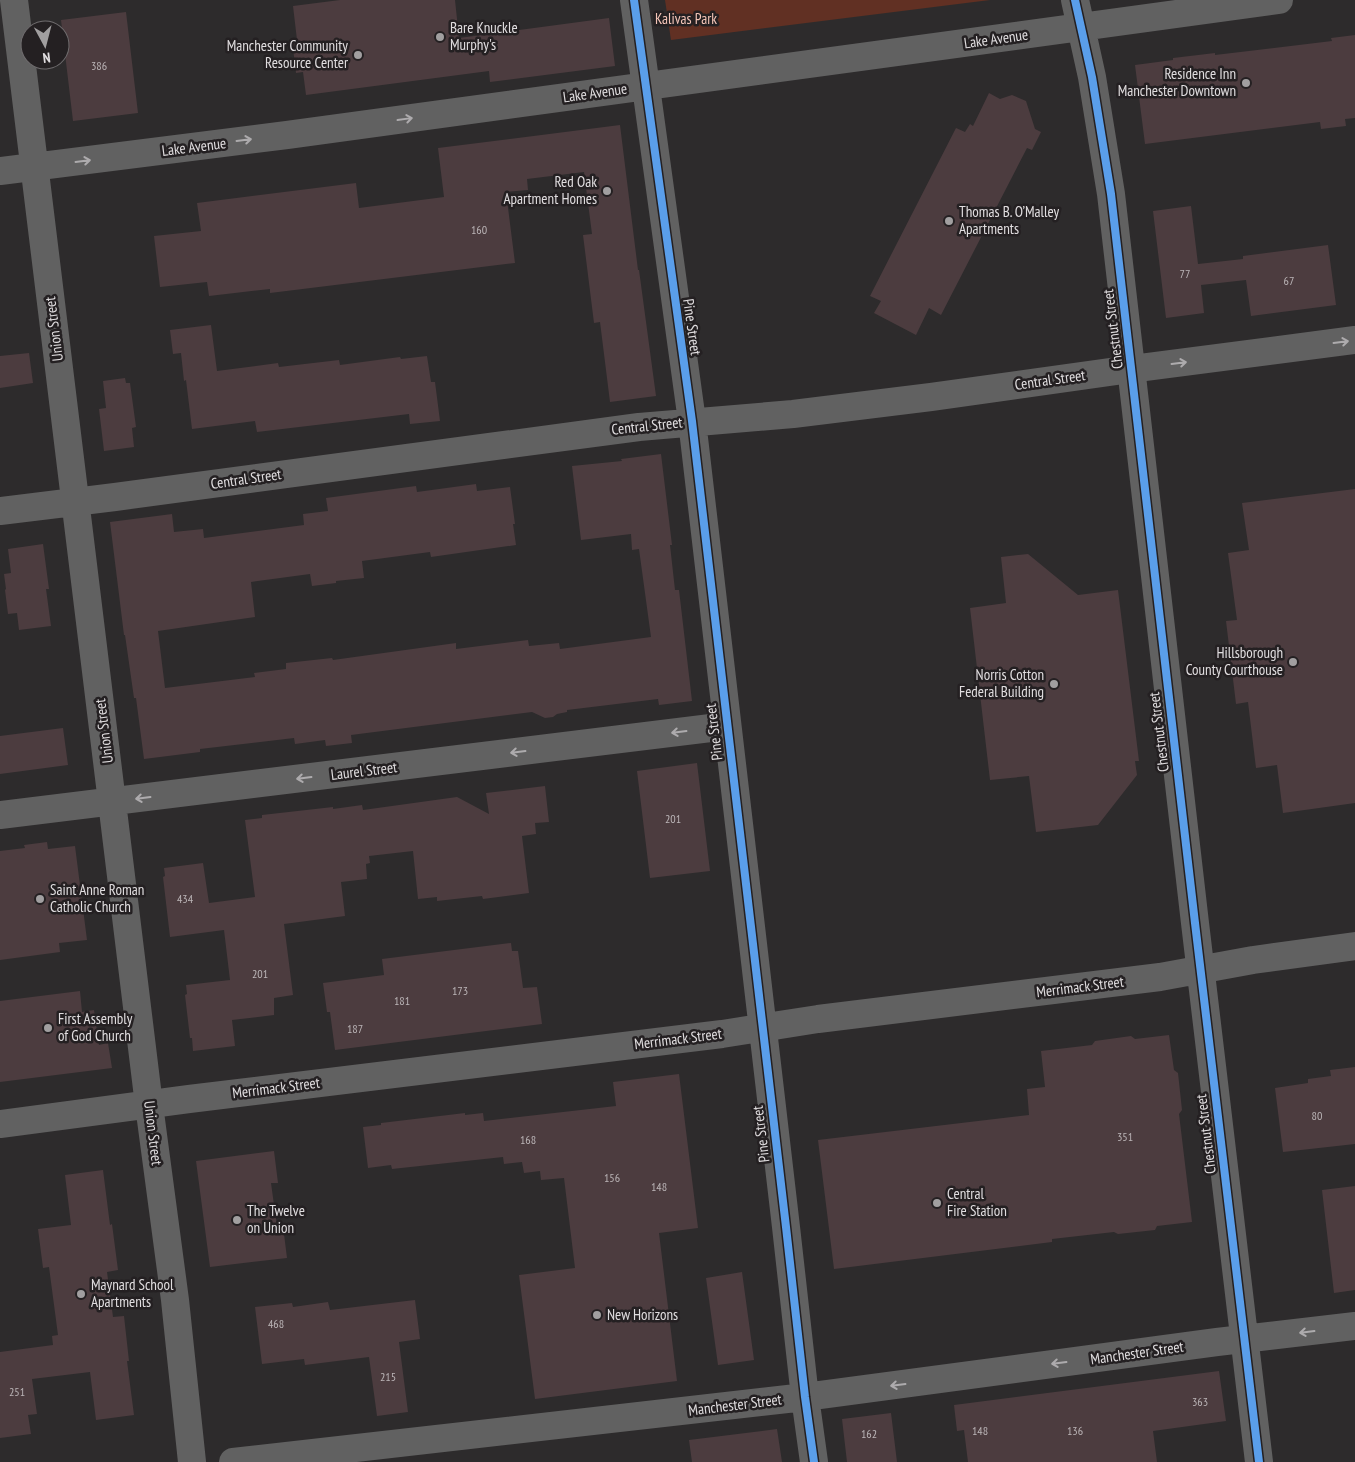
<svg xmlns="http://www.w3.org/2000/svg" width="1355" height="1462" viewBox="0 0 1355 1462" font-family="'PT Sans Narrow',sans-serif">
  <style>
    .green { fill: #613023 }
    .building { fill: #4c3c3f }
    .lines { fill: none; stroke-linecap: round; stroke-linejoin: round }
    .minor { stroke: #616161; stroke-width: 28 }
    .cycleway-casing { stroke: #242022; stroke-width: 11 }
    .cycleway { stroke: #5a9eea; stroke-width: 8 }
    .oneway { stroke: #adabad }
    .poi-dot { fill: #a19fa0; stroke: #242022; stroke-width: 2 }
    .labels { text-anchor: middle; stroke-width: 5; stroke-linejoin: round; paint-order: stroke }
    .number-label { font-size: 12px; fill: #bbb5b7 }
    .park-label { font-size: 15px; fill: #f4c5b8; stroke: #242022 }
    .poi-label { font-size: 15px; fill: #e0dddf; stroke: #242022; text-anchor: start }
    .street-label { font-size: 15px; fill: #e0dddf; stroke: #242022 }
  </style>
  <rect width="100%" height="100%" fill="#2d2b2c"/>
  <path class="green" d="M 665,0 L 990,0 L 671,40 Z"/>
  <path class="building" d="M 340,0 L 455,0 L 459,38 L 609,18 L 615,66 L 490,82 L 489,71 L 306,95 L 303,72 L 296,73 L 292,40 L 297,40 L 293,6 Z
    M 126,12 L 138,113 L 73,121 L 61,20 Z
    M 1355,35 L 1355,118 L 1345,119 L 1346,126 L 1321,129 L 1320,122 L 1145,144 L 1135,65 L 1173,60 L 1173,58 L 1215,53 L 1215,55 L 1332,41 L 1331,38 Z
    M 989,93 L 1000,99 L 1012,95 L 1026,101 L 1035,129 L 1041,132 L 1032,150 L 1027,148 L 941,315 L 929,308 L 916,335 L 874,313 L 881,301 L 870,296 L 956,128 L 965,132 L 970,124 L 973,126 Z
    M 620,125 L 638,270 L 639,270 L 656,396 L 610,402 L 600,322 L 594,323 L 583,235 L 592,234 L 584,172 L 527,179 L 528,190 L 506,192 L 515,263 L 270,293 L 270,289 L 209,296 L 207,282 L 160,287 L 154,236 L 201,231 L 197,203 L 356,183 L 359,208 L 444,197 L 438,148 Z
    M 1191,206 L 1198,264 L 1243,259 L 1243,256 L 1328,245 L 1336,305 L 1251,316 L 1246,280 L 1201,285 L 1204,313 L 1166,318 L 1153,211 Z
    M 211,325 L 217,371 L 278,363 L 279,367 L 339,360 L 340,365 L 400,357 L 401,359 L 427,356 L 431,382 L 435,382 L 440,421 L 410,424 L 409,414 L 257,432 L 255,421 L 192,429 L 186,380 L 184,381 L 181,353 L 173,354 L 170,330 Z
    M 29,353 L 33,383 L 0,388 L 0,356 Z
    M 125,378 L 126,383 L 130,383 L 136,427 L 132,428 L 134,447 L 104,451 L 99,409 L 106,408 L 103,381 Z
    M 661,454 L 672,545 L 670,545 L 675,590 L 679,590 L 692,701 L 659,705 L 658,699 L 567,710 L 567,712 L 557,714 L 553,717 L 545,718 L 532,712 L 351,735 L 352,743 L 326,746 L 325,740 L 295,744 L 294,738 L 200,749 L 200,752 L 144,759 L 136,698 L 134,698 L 125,635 L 124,635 L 110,522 L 172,514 L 174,532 L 203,529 L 204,538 L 304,525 L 303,514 L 328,511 L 326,498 L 416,486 L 417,492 L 476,484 L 477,491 L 510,487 L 515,524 L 513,524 L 516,545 L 431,557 L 430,552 L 362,561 L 364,578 L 336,581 L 336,583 L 312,586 L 310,574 L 251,582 L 255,617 L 158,631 L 165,688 L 255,677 L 254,673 L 286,669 L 286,663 L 332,658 L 333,660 L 456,643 L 456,649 L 528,640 L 529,646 L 559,643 L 560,649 L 651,637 L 639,549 L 632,550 L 631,534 L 581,540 L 572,466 L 622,461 L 621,459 Z
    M 1355,489 L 1355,803 L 1283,813 L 1277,765 L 1256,768 L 1248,702 L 1236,704 L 1226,621 L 1237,620 L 1228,553 L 1249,550 L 1242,503 Z
    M 43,544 L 49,589 L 46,589 L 51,626 L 19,630 L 17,613 L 8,614 L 5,590 L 6,589 L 4,574 L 11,573 L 8,549 Z
    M 1028,554 L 1078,595 L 1118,590 L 1139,761 L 1135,761 L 1137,775 L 1098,825 L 1036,832 L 1029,776 L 990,780 L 970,608 L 1006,603 L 1001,557 Z
    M 63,728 L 68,765 L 0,774 L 0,736 Z
    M 697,763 L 710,871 L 650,878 L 637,771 Z
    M 545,786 L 549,822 L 535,823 L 536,834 L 522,836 L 529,893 L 483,899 L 482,896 L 437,901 L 437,897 L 418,899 L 413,851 L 369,856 L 370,863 L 366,864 L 367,879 L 341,882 L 345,916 L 284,924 L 293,995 L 274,998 L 274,1015 L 232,1020 L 235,1046 L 193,1051 L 192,1038 L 190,1038 L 185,995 L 187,994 L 186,985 L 230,980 L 224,930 L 170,937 L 163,877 L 165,876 L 164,868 L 203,863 L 209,903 L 255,897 L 245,820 L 262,818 L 262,815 L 333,807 L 333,809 L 362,805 L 363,810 L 457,797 L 489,814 L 486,793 Z
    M 47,842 L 48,849 L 75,846 L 87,940 L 59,943 L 60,952 L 0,960 L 0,851 L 25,848 L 24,845 Z
    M 511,943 L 512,951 L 518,951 L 523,988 L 537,987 L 542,1024 L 335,1050 L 330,1012 L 327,1012 L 323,983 L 384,975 L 382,959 Z
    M 80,991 L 82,1012 L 94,1010 L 99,1045 L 108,1043 L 112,1068 L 0,1082 L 0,1001 Z
    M 1169,1035 L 1174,1070 L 1178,1073 L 1182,1110 L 1179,1114 L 1192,1222 L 1157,1226 L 1155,1230 L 1118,1234 L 1114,1232 L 1052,1239 L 1052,1242 L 834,1269 L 818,1140 L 1029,1115 L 1027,1089 L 1045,1087 L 1041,1051 L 1092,1045 L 1095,1041 L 1131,1036 L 1135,1039 Z
    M 1355,1067 L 1355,1144 L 1283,1152 L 1275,1088 L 1308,1083 L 1308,1079 L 1331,1076 L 1330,1070 Z
    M 679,1074 L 698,1228 L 659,1233 L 677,1381 L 535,1399 L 519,1275 L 575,1268 L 564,1178 L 541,1180 L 540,1171 L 524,1173 L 522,1162 L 504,1164 L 503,1157 L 392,1169 L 391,1165 L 368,1168 L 363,1127 L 381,1125 L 381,1123 L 465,1113 L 465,1115 L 483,1113 L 484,1121 L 616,1106 L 613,1082 Z
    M 274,1151 L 278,1183 L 271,1183 L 277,1227 L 283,1226 L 287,1258 L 210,1267 L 196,1161 Z
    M 103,1170 L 110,1225 L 112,1224 L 118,1270 L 107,1272 L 113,1317 L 124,1316 L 129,1361 L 127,1361 L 134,1415 L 96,1420 L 90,1372 L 32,1379 L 37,1414 L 28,1415 L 31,1434 L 0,1438 L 0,1352 L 53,1345 L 52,1336 L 58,1335 L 49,1267 L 43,1268 L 38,1229 L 71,1225 L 65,1175 Z
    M 1355,1186 L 1355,1290 L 1334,1293 L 1322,1190 Z
    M 742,1272 L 754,1360 L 718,1365 L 706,1278 Z
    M 415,1300 L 420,1339 L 399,1342 L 408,1412 L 377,1416 L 369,1357 L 305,1365 L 304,1359 L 262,1364 L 255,1307 L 292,1303 L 293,1307 L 328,1302 L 330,1310 Z
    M 1219,1371 L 1226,1421 L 1153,1431 L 1157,1462 L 968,1462 L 964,1430 L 957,1431 L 954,1405 Z
    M 891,1413 L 897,1462 L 847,1462 L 842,1419 Z
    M 777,1429 L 782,1462 L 692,1462 L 689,1440 Z"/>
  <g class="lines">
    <path class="minor" d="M 14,0 L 149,1105 L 175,1300 L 192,1462
      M 634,0 L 692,421 L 786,1227 L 805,1397 L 814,1462
      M 1075,0 L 1092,77 L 1111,194 L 1195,923 L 1259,1462
      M 0,171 L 287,135 L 1279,0
      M 0,511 L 115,497 L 639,427 L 793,414 L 931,397 L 1131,369 L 1355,340
      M 0,815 L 727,726
      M 0,1124 L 189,1099 L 722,1034 L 818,1019 L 1160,977 L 1253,960 L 1355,946
      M 233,1462 L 805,1397 L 1217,1342 L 1355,1326"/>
    <defs>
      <path id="cycleway" d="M 634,0 L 692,421 L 786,1227 L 805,1397 L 814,1462
        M 1075,0 L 1092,77 L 1111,194 L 1195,923 L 1259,1462"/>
    </defs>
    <use href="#cycleway" class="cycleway-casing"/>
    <use href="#cycleway" class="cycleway"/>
  </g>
  <defs><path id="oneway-shaft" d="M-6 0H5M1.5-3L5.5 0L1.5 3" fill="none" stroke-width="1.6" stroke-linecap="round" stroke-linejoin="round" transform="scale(1.25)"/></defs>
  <g class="oneway">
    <use href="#oneway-shaft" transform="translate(405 119) rotate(-8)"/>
    <use href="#oneway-shaft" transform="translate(244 140) rotate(-7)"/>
    <use href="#oneway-shaft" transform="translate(83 161) rotate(-7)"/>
    <use href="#oneway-shaft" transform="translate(1341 342) rotate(-7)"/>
    <use href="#oneway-shaft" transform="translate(1179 363) rotate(-7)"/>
    <use href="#oneway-shaft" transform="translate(679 732) rotate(173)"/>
    <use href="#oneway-shaft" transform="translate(518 752) rotate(173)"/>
    <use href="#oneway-shaft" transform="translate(304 778) rotate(173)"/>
    <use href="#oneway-shaft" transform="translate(143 798) rotate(173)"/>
    <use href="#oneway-shaft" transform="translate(1307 1332) rotate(173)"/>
    <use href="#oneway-shaft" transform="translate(1059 1363) rotate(173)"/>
    <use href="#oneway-shaft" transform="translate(898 1385) rotate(173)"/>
  </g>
  <g class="poi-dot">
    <circle cx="440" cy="37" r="5"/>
    <circle cx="358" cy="55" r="5"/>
    <circle cx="1246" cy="83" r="5"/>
    <circle cx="607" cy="191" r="5"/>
    <circle cx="949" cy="221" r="5"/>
    <circle cx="1293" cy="662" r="5"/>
    <circle cx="1054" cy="684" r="5"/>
    <circle cx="40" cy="899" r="5"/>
    <circle cx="48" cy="1028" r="5"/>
    <circle cx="937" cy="1203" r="5"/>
    <circle cx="237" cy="1220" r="5"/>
    <circle cx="81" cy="1294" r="5"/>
    <circle cx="597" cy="1315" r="5"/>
  </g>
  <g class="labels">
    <g class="number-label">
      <text x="99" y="70">386</text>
      <text x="479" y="234">160</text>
      <text x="1185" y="278">77</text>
      <text x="1289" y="285">67</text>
      <text x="673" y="823">201</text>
      <text x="185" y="903">434</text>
      <text x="260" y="978">201</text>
      <text x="460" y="995">173</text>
      <text x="402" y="1005">181</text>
      <text x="355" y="1033">187</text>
      <text x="1317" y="1120">80</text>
      <text x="1125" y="1141">351</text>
      <text x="528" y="1144">168</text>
      <text x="612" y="1182">156</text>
      <text x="659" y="1191">148</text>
      <text x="276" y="1328">468</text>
      <text x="388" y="1381">215</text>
      <text x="17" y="1396">251</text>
      <text x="1200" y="1406">363</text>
      <text x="980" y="1435">148</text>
      <text x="1075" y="1435">136</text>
      <text x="869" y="1438">162</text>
    </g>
    <g class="park-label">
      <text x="686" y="24">Kalivas Park</text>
    </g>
    <g class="poi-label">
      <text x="450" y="33">Bare Knuckle<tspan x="450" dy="17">Murphy's</tspan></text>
      <text x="348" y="51" text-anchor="end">Manchester Community<tspan x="348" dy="17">Resource Center</tspan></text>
      <text x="1236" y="79" text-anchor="end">Residence Inn<tspan x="1236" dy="17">Manchester Downtown</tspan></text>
      <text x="597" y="187" text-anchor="end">Red Oak<tspan x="597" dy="17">Apartment Homes</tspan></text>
      <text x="959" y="217">Thomas B. O’Malley<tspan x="959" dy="17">Apartments</tspan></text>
      <text x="1283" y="658" text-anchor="end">Hillsborough<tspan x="1283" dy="17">County Courthouse</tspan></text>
      <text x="1044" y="680" text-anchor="end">Norris Cotton<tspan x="1044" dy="17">Federal Building</tspan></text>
      <text x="50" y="895">Saint Anne Roman<tspan x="50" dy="17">Catholic Church</tspan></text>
      <text x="58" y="1024">First Assembly<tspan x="58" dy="17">of God Church</tspan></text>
      <text x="947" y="1199">Central<tspan x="947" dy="17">Fire Station</tspan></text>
      <text x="247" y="1216">The Twelve<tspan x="247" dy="17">on Union</tspan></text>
      <text x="91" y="1290">Maynard School<tspan x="91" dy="17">Apartments</tspan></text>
      <text x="607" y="1320">New Horizons</text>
    </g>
    <g class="street-label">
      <text transform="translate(996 39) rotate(-8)" y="5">Lake Avenue</text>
      <text transform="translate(595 93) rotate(-8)" y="5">Lake Avenue</text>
      <text transform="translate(194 147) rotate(-7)" y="5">Lake Avenue</text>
      <text transform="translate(692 327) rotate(82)" y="5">Pine Street</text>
      <text transform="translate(54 329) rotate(-97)" y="5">Union Street</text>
      <text transform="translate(1113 329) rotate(-97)" y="5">Chestnut Street</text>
      <text transform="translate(1050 380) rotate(-8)" y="5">Central Street</text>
      <text transform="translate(647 426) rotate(-6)" y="5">Central Street</text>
      <text transform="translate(246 479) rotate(-8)" y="5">Central Street</text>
      <text transform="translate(104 731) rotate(-97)" y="5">Union Street</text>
      <text transform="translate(714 732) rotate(-97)" y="5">Pine Street</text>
      <text transform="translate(1159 732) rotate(-97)" y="5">Chestnut Street</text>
      <text transform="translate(364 771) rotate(-7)" y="5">Laurel Street</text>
      <text transform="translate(1080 987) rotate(-7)" y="5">Merrimack Street</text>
      <text transform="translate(678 1039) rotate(-7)" y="5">Merrimack Street</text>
      <text transform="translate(276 1088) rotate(-7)" y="5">Merrimack Street</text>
      <text transform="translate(153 1133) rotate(83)" y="5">Union Street</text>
      <text transform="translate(761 1134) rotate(-97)" y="5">Pine Street</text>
      <text transform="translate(1206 1134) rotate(-97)" y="5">Chestnut Street</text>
      <text transform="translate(1137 1353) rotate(-8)" y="5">Manchester Street</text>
      <text transform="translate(735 1405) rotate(-7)" y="5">Manchester Street</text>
    </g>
  </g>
  <g transform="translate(45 45) rotate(173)"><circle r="24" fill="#242022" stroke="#6f6c6e"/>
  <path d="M0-4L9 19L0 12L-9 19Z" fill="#a19fa0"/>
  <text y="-8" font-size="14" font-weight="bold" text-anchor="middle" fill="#e0dddf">N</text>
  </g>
</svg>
